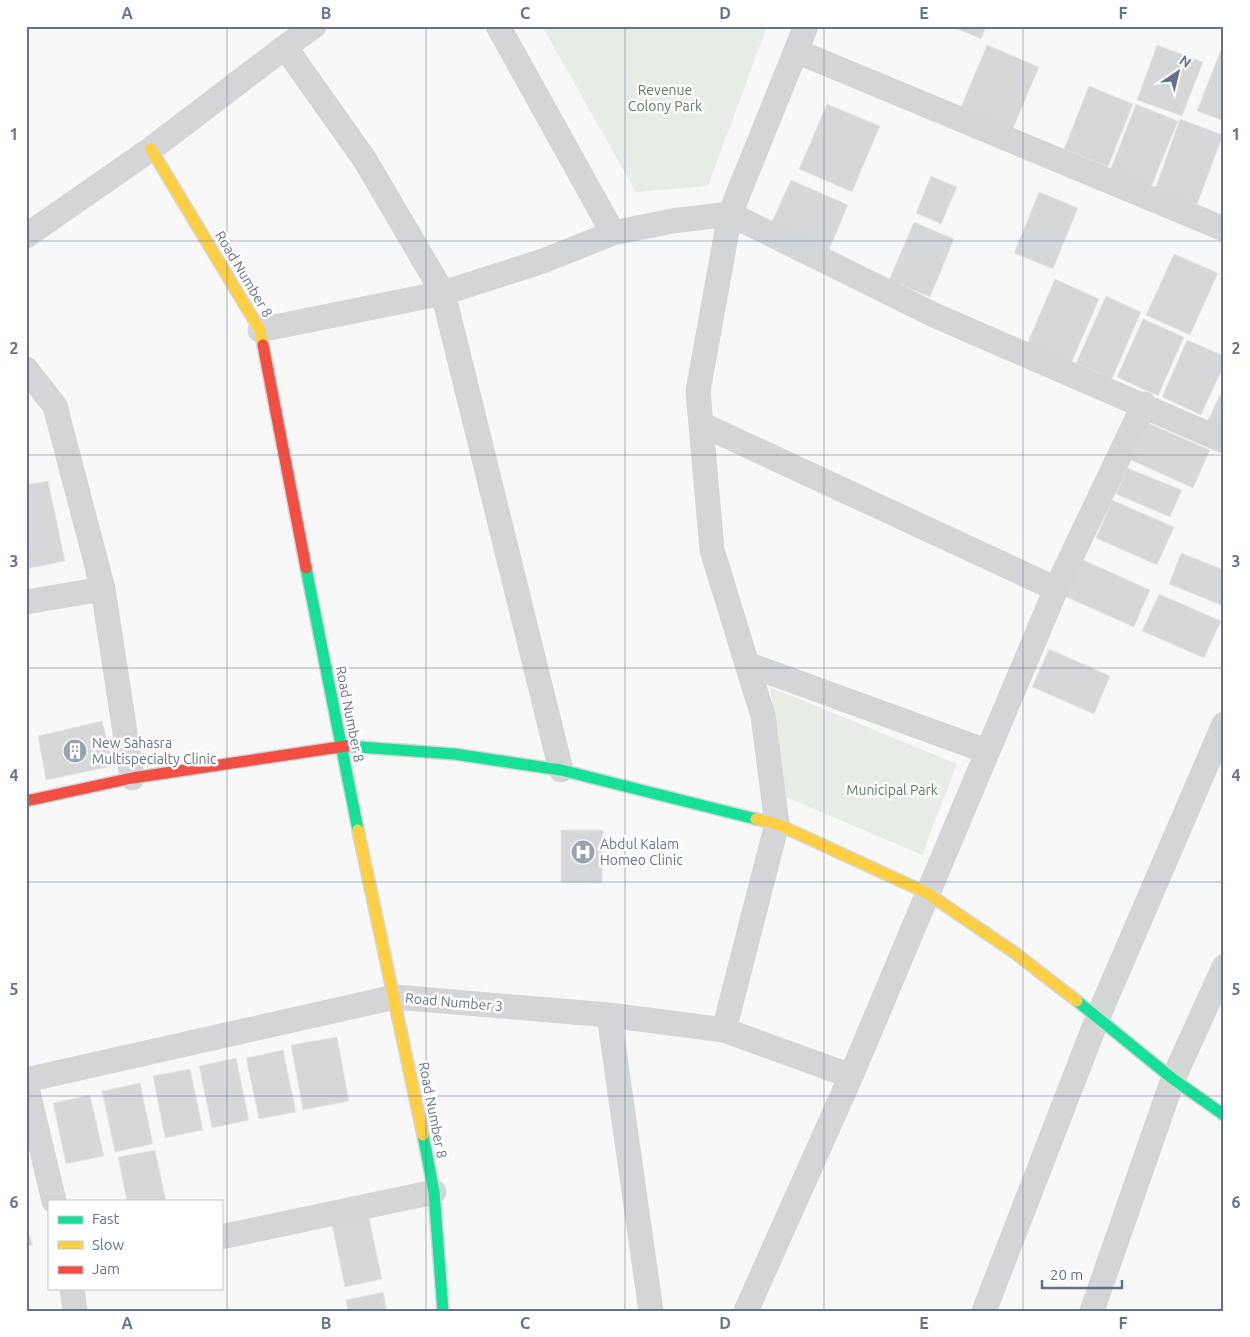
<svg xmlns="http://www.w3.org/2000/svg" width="1250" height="1337" viewBox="0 0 1250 1337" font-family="Ubuntu,sans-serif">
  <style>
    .green { fill: #e7ece6 }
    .building { fill: #d6d7d9; stroke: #e8e8e8 }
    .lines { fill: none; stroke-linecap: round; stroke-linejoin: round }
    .fast-casing { stroke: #d4d6d8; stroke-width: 14 }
    .slow-casing { stroke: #d4d6d8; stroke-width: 14 }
    .jam-casing { stroke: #d4d6d8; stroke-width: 14 }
    .street { stroke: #d4d5d6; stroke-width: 25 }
    .fast { stroke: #16e098; stroke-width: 11 }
    .slow { stroke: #ffcf43; stroke-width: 11 }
    .jam { stroke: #f24e42; stroke-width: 11 }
    .grid { fill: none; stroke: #65738a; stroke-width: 1; stroke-opacity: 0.55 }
    .labels { text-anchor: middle; stroke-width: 5; stroke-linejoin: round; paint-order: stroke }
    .park-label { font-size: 14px; fill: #617b61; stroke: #fff }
    .street-label { font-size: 14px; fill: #65738a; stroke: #fff }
    .poi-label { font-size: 14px; fill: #65738a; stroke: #fff; text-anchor: start }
    .neatline { fill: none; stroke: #65738a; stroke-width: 2 }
    .grid-label { font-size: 16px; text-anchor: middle; font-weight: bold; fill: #65738a }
  </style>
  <rect width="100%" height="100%" fill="#f8f8f8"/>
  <path class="green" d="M 542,26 L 767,26 L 708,186 L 636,192 Z
    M 770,687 L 957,764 L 922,855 L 786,797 Z"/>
  <path class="building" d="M 951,26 L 986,26 L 981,39 Z
    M 1224,42 L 1224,121 L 1197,111 Z
    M 987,45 L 1039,67 L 1012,131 L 960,109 Z
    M 1157,45 L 1203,62 L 1182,116 L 1137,100 Z
    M 1089,86 L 1133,104 L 1108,167 L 1064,149 Z
    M 827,104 L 880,126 L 852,192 L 799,169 Z
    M 1136,104 L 1178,121 L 1149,192 L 1108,176 Z
    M 1180,119 L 1223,135 L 1196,207 L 1154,192 Z
    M 931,176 L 957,187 L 941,224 L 916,213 Z
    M 791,180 L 848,205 L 828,252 L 770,226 Z
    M 1039,192 L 1078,208 L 1053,269 L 1014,253 Z
    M 914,222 L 954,239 L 930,297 L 889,280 Z
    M 1174,254 L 1218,273 L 1190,335 L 1146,315 Z
    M 1055,279 L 1099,299 L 1070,366 L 1026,346 Z
    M 1106,296 L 1141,312 L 1112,379 L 1076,363 Z
    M 1143,319 L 1184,337 L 1158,396 L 1117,377 Z
    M 1187,340 L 1224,356 L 1224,365 L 1201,415 L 1162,397 Z
    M 1224,387 L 1224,435 L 1205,426 Z
    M 1148,423 L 1210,450 L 1193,488 L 1131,460 Z
    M 1127,468 L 1182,490 L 1170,517 L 1116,494 Z
    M 48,481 L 65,561 L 26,569 L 26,485 Z
    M 1112,500 L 1174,527 L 1157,565 L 1096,538 Z
    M 1181,553 L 1224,570 L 1224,598 L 1221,605 L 1169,584 Z
    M 1081,559 L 1150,590 L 1134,627 L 1064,596 Z
    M 1159,594 L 1221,621 L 1204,658 L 1142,631 Z
    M 1049,649 L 1110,676 L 1094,714 L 1032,687 Z
    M 102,721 L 114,766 L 46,780 L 38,736 Z
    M 561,830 L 603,830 L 602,883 L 561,882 Z
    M 337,1037 L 349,1101 L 303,1110 L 291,1045 Z
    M 283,1050 L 296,1112 L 259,1119 L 246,1058 Z
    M 236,1058 L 249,1120 L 212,1128 L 199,1066 Z
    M 190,1069 L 203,1130 L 165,1138 L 153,1076 Z
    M 140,1083 L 153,1144 L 115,1152 L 102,1091 Z
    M 90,1095 L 104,1156 L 66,1164 L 53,1103 Z
    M 155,1150 L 166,1201 L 127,1201 L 118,1157 Z
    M 369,1218 L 382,1279 L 345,1287 L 332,1225 Z
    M 26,1225 L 33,1245 L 26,1246 Z
    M 383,1292 L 387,1311 L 348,1311 L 346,1300 Z"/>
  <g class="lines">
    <defs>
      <path id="fast" d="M 306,568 L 358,830
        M 346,746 L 454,754 L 561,770 L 756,819
        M 1077,1001 L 1173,1079 L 1224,1115
        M 423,1135 L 434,1192 L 443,1311"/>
      <path id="slow" d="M 151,149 L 260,330 L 263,345
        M 756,819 L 777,824 L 927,893 L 1015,953 L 1077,1001
        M 358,830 L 423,1135"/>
      <path id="jam" d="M 263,345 L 306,568
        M 26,801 L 132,778 L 346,746"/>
    </defs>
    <use href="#fast" class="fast-casing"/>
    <use href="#slow" class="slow-casing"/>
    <use href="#jam" class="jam-casing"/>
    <path class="street" d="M 498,26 L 613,233 L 672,221 L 730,214 L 934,315 L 1224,441
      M 285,47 L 314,26
      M 796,51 L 1224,229
      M 26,236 L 151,149 L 285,47 L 365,160 L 443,293 L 561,770
      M 260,330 L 443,293 L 543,261 L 613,233
      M 26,369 L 55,406 L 103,589 L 132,778
      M 701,424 L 1056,589
      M 26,602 L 103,589
      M 747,664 L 986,751
      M 609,1015 L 651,1311
      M 724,1030 L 777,824 L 763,716 L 712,550 L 698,391 L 730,214 L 806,26
      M 26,1080 L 395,997 L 609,1015 L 724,1030 L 851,1076
      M 26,1084 L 54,1201
      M 221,1237 L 434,1192
      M 72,1288 L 75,1311
      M 746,1311 L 851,1076 L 1056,589 L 1144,404
      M 984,1311 L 1098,1017 L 1224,724
      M 1092,1311 L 1173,1079 L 1224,967"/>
    <use href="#fast" class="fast"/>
    <use href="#slow" class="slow"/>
    <use href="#jam" class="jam"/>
  </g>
  <path class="grid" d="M 227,26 L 227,1311M 426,26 L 426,1311M 625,26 L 625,1311M 824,26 L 824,1311M 1023,26 L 1023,1311M 26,241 L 1224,241M 26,455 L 1224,455M 26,668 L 1224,668M 26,882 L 1224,882M 26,1096 L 1224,1096"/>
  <defs>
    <symbol id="building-disc" viewBox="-11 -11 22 22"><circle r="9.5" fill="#98a2b0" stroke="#fff"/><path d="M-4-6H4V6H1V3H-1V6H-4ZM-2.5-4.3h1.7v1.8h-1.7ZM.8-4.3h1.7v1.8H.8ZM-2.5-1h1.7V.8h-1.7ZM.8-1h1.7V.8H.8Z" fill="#fff"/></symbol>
    <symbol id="hospital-disc" viewBox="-11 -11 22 22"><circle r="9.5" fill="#98a2b0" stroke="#fff"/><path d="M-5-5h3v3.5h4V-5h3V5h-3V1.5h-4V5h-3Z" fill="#fff"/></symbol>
  </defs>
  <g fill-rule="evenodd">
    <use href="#building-disc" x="61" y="737" width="28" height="28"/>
    <use href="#hospital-disc" x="569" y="838" width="28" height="28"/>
  </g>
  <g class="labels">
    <g class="park-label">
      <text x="665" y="95">Revenue<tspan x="665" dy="16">Colony Park</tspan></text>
      <text x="892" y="795">Municipal Park</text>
    </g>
    <g class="street-label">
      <text transform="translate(244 274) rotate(59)" y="5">Road Number 8</text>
      <text transform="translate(350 714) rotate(79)" y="5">Road Number 8</text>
      <text transform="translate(454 1002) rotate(5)" y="5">Road Number 3</text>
      <text transform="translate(433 1110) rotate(79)" y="5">Road Number 8</text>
    </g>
    <g class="poi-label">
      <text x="92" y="748">New Sahasra<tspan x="92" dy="16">Multispecialty Clinic</tspan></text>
      <text x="600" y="849">Abdul Kalam<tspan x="600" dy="16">Homeo Clinic</tspan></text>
    </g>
  </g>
  <rect width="1250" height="1337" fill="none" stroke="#ffffff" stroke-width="55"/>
  <rect x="48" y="1200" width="175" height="90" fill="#ffffff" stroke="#c1c7d0"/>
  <rect x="58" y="1216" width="25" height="8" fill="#16e098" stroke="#c1c7d0"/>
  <text x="92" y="1224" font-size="15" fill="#65738a">Fast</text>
  <rect x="58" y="1241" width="25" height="8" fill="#ffcf43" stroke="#c1c7d0"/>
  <text x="92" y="1250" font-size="15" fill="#65738a">Slow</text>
  <rect x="58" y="1266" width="25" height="8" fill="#f24e42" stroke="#c1c7d0"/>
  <text x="92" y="1274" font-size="15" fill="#65738a">Jam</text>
  <g transform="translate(1178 72) rotate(35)" stroke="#ffffff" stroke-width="4" paint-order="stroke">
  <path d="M0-4L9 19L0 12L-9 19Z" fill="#65738a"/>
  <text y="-8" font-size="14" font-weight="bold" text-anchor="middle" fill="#65738a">N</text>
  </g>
  <path d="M1042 1280v8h80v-8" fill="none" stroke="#65738a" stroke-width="2.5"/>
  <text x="1050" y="1280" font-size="15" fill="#65738a" stroke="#ffffff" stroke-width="4" paint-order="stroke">20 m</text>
  <rect x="28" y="28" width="1194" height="1282" class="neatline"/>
  <g class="grid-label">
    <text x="127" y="19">A</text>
    <text x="326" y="19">B</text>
    <text x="525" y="19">C</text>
    <text x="725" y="19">D</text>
    <text x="924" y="19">E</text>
    <text x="1123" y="19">F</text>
    <text x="14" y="140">1</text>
    <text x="1236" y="140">1</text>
    <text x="14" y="354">2</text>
    <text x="1236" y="354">2</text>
    <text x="14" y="567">3</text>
    <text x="1236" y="567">3</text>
    <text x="14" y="781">4</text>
    <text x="1236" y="781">4</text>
    <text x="14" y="995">5</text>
    <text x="1236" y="995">5</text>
    <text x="14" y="1208">6</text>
    <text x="1236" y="1208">6</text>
    <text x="127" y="1329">A</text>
    <text x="326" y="1329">B</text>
    <text x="525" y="1329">C</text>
    <text x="725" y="1329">D</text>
    <text x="924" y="1329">E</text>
    <text x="1123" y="1329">F</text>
  </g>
</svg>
